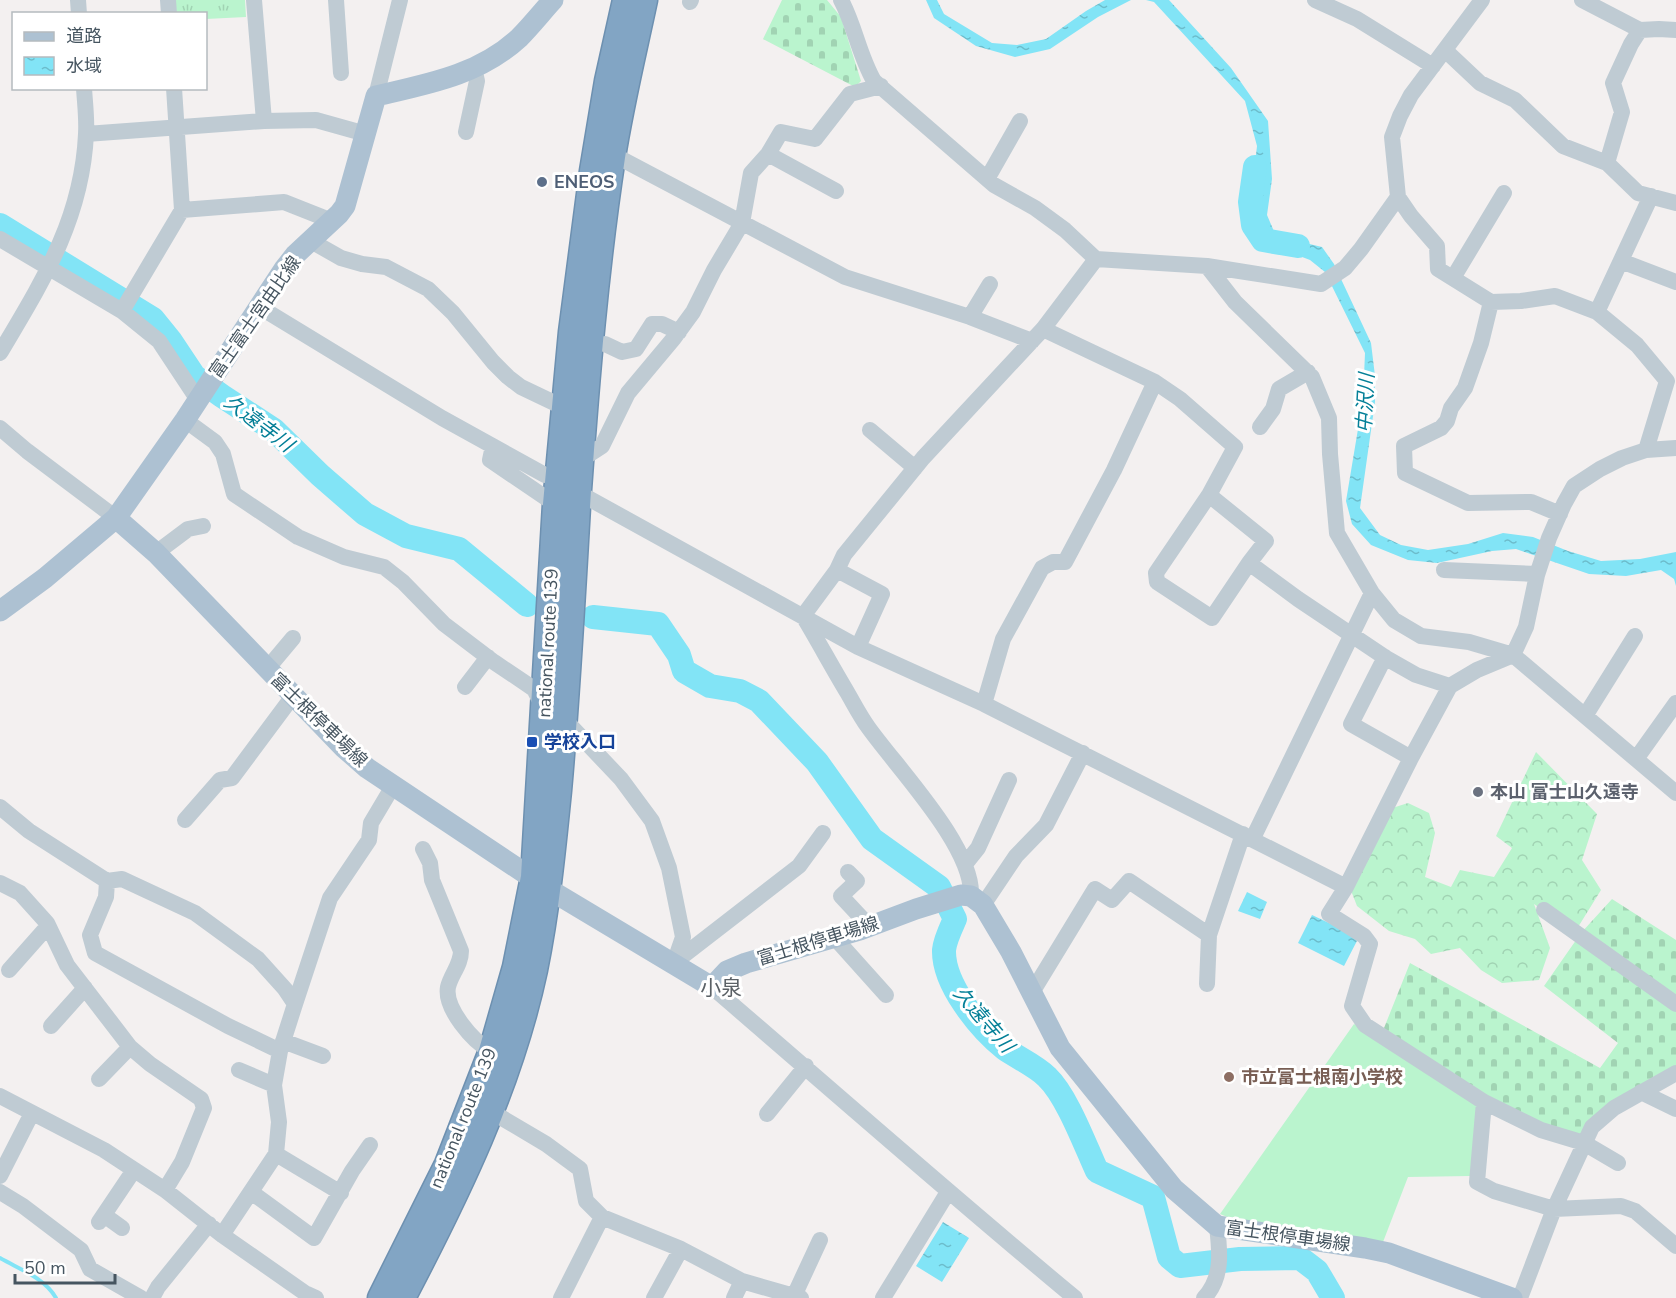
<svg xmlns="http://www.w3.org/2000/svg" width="1676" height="1298" viewBox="0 0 1676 1298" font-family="'Nunito Sans','Noto Sans JP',sans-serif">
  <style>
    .forest { fill: url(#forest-crowns) }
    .cemetery { fill: url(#cemetery-stones) }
    .park { fill: url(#park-tufts) }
    .pitch { fill: #baf4ce }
    .water { fill: url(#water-ripples) }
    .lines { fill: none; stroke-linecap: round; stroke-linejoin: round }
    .stream { stroke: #82e4f6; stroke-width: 4 }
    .river { stroke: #82e4f6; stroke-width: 24 }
    .highway-casing { stroke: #6d90b0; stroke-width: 27 }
    .minor { stroke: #bfcbd3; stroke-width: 16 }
    .major { stroke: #adc1d2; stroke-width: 21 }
    .highway { stroke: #82a5c4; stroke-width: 24 }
    .service-dot { fill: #5c6f8a; stroke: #fff; stroke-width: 2 }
    .transit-dot { fill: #1a4fb4; stroke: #fff; stroke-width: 2 }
    .worship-dot { fill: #6b7280; stroke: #fff; stroke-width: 2 }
    .education-dot { fill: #8d6e63; stroke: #fff; stroke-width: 2 }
    .labels { text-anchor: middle; stroke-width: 6; stroke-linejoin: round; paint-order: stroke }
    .service-label { font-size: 18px; font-weight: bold; fill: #4e5e75; stroke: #fff; text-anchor: start }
    .street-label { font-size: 18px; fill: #465560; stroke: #fff }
    .transit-label { font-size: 18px; font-weight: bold; fill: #164399; stroke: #fff; text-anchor: start }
    .worship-label { font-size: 18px; font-weight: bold; fill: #5b616d; stroke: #fff; text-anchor: start }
    .education-label { font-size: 18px; font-weight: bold; fill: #785e54; stroke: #fff; text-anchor: start }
    .water-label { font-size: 20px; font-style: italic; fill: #037f97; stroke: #fff }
    .quarter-label { font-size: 21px; fill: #5b6166; stroke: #fff }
  </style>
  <defs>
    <pattern id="forest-crowns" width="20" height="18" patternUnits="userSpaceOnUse" patternTransform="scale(1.5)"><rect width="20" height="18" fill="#baf4ce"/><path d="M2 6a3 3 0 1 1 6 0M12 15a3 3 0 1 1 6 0" fill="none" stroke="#a1d3b3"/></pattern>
    <pattern id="cemetery-stones" width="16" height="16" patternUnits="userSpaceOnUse" patternTransform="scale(1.5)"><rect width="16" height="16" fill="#baf4ce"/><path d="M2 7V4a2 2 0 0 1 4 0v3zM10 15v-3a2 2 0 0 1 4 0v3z" fill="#a1d3b3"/></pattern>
    <pattern id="park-tufts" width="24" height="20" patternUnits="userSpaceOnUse" patternTransform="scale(1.5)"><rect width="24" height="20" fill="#baf4ce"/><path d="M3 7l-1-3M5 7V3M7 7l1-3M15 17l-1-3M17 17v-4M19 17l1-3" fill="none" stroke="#a1d3b3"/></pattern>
    <pattern id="water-ripples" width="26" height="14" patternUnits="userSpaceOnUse" patternTransform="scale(1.5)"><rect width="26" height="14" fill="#82e4f6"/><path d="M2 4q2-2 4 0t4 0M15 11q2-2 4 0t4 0" fill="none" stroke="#6cbccb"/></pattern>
  </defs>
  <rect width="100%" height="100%" fill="#f3f0f0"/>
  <path class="forest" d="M 1536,752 L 1597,814 L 1582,860 L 1601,890 L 1575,932 L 1534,904 L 1550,948 L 1539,980 L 1502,983 L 1481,970 L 1460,948 L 1431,954 L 1415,939 L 1389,931 L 1357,906 L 1350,888 L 1386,810 L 1408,803 L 1429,813 L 1435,833 L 1425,877 L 1451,887 L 1460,870 L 1494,877 L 1512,848 L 1496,836 Z"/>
  <path class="cemetery" d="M 782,0 L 827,0 L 841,17 L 861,81 L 855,87 L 763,39 Z
    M 1612,899 L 1676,940 L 1676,1069 L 1578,1144 L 1541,1130 L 1382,1033 L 1410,963 L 1600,1068 L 1618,1043 L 1544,986 L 1581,933 Z"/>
  <path class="park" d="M 174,0 L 245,0 L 246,17 L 206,19 L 206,14 L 174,13 Z"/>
  <path class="pitch" d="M 1354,1024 L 1479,1099 L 1470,1176 L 1408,1177 L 1383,1242 L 1252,1227 L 1220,1214 Z"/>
  <path class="water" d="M 926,0 L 937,0 L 944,14 L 992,43 L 1017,45 L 1046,39 L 1086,11 L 1105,0 L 1131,0 L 1098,17 L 1050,49 L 1015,57 L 976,46 L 934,18 Z
    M 1146,0 L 1169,0 L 1231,68 L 1268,121 L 1272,179 L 1267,215 L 1276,236 L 1322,247 L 1334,264 L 1371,343 L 1375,376 L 1375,402 L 1360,508 L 1380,535 L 1401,545 L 1428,550 L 1468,544 L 1503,533 L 1533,537 L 1568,551 L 1601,561 L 1640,559 L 1676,552 L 1676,586 L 1674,579 L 1661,570 L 1626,576 L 1589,574 L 1516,549 L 1492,551 L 1437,563 L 1408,560 L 1371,545 L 1352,524 L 1346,501 L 1363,399 L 1365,353 L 1325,272 L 1310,260 L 1268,244 L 1257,232 L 1251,198 L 1257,146 L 1245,101 L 1154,2 Z
    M 1247,892 L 1267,902 L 1260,919 L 1238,911 Z
    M 1312,915 L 1359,937 L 1344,966 L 1298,943 Z
    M 943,1222 L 969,1238 L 942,1282 L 916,1266 Z"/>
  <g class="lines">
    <path class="stream" d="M 0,1258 C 19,1269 45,1278 56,1298"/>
    <path class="river" d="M 1255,167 L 1250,202 L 1253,225 L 1263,240 L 1298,246
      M 0,225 L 153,319 L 170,340 L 194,376 L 222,396 L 274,430 L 320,475 L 365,514 L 406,536 L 459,549 L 527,605
      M 593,617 L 658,624 L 679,655 L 684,671 L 710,686 L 740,691 L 759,701 L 817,762 L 872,839 L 939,887 L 955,919 C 951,928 945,940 944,950 C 943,984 979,1028 1005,1049 C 1018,1058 1036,1066 1047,1077 C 1067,1096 1085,1145 1097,1171 L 1153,1197 L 1169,1257 L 1180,1266 L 1240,1259 L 1300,1258 L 1317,1271 L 1333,1298"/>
    <defs>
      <path id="highway" d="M 380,1298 L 447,1164 L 491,1051 L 515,967 L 533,877 L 555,504 L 571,332 L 592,171 L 607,81 L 625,0
        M 403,1298 C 458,1193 510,1087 535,970 C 547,911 553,851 559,791 C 568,691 573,591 579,490 C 587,379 596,268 613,157 C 621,105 634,52 645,0"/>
    </defs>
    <use href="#highway" class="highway-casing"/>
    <path class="minor" d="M 78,0 L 79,14
      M 168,0 L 169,14
      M 254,0 L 264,121
      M 336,0 L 341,73
      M 841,0 C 855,26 859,55 874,81 L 994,185 L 1035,208 L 1065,230 L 1096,259 L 1207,266 L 1321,284 L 1345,268 L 1361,249 L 1398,197 L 1392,137 L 1400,116 L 1411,95 L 1482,0
      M 1315,0 L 1357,19 L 1433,66
      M 1582,0 L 1640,30
      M 690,2 L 691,0
      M 1446,51 L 1480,83 L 1515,100 L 1563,146 L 1607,163 L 1638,193 L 1676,203
      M 376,96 L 400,0
      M 466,132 L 477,81 L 474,68
      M 86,134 L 264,121 L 316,120 L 366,134
      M 768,154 L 836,191
      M 614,155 L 845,277 L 970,317 L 1032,341
      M 1607,163 L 1622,112 L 1613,83 L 1631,44 L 1640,30 L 1659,29 L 1676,30
      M 987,179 L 1020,121
      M 1398,197 L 1411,216 L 1437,246 L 1438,269 L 1491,302 L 1521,301 L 1555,296 L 1597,312 L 1637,345 L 1667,381 L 1646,450
      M 182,210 L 284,202 L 332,221
      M 0,239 L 122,311 L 159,341 L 198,400
      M 311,241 L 341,258 L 362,264 L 386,267 L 428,289 L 453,313 L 493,362 L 508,377 L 521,387 L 565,408
      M 1621,261 L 1676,282
      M 1207,266 L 1235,302 L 1312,377 L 1329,418 L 1330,454 L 1337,533 L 1372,593 L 1394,620 L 1421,636 L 1469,642 L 1513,655 L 1676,793
      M 1453,278 L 1504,193
      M 1491,302 L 1481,343 L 1465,388 L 1451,408 L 1447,421 L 1441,428 L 1404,446 L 1405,473 L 1468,503 L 1531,502 L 1560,514
      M 258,306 L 442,418 L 545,475
      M 122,311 L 182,210 L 174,88
      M 1597,312 L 1651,196
      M 970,317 L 990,284
      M 1043,329 L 1155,382 L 1180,399 L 1235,447 L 1209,495 L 1156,573 L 1157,582 L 1212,618 L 1249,563 L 1298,599 L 1386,658 L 1416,675 L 1450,686
      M 605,344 L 622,352 L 636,349 L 652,324 L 662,324 L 679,332
      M 0,353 C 42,282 82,220 86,134 C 87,119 85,104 84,88
      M 185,420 L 215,442 L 223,454 L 234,494 L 298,537 L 344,557 L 384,567 L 403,582 L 444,624 L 494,662 L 534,689 L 543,707
      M 1260,427 L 1273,409 L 1279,389 L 1308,372
      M 0,428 L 27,451 L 116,518
      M 870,430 L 915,468
      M 493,446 L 490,460 L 555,504
      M 582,459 L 602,446 L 628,393 L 674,338 L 693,312 L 714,270 L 742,223 L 751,173 L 768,154 L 781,132 L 815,139 L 850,94 L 881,86
      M 579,493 L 858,647 L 984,704 L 1346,887
      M 1209,495 L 1266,541 L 1249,563
      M 156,553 L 188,529 L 203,526
      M 837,570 L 882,594 L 858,647
      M 1444,570 L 1537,574
      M 1385,657 L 1351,724 L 1411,758
      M 267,669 L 293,638
      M 465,687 L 488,657
      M 984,704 L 1003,639 L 1042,568 L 1053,562 L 1065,562 L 1114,470 L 1155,382
      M 1585,716 L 1635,636
      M 565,720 L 621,779 L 652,821 L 669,868 L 683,937 L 674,963
      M 1636,759 L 1676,703
      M 0,807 L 29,831 L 107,881 L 106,897 L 90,935 L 95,953 L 228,1026 L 280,1051
      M 185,820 L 220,780 L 232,778 L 293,696
      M 1253,838 L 1372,593
      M 423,849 L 430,863 L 432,880 L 461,951 C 461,965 451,974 448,987 C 444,1008 473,1042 491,1051
      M 966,863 L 978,848 L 1009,780
      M 848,872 L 857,881 L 841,896 L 869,926
      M 107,881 L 122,879 L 195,913 L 258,959 L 285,989 L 295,1004
      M 0,883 L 20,893 L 47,923 L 67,965 L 130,1047 L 150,1064 L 201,1099 L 204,1108 L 182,1162 L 165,1190
      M 971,896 C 974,847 897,768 868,727 C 860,716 854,704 847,692 C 832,667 818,641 803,616 L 837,570 L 844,555 L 923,458 L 1043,329 L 1096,259
      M 983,905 L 1016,856 L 1046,825 L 1083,753
      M 1544,910 L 1676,1004
      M 834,937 L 886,995
      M 675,962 L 799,866 L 823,833
      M 9,970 L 48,926
      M 1207,984 L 1209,935 L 1243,834
      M 712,987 C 833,1091 952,1196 1075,1298
      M 1031,994 L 1095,889 L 1112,900 L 1129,881 L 1209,935
      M 51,1026 L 85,988
      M 283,1041 L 323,1056
      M 239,1070 L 274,1085
      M 99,1079 L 130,1047
      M 1641,1092 L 1676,1109
      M 0,1096 L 104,1150 L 165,1190 L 222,1235 L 305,1293 L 316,1298
      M 1484,1102 L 1477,1182 L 1494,1191 L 1554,1209 L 1621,1206 L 1635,1211 L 1676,1246
      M 492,1112 L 546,1144 L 580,1169 L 586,1201 L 602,1217
      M 767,1114 L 806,1066
      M 276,1154 L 341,1193
      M 1618,1163 L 1584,1143 L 1541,1130 L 1484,1102 L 1365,1025 L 1352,1006 L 1370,944 L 1364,936 L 1329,914 L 1346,887 L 1411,758 L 1450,686 L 1477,670 L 1513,655 L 1526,627 L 1537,575 L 1549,538 L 1564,504 L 1574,486 L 1600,469 L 1622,458 L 1646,450 L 1676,448
      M 0,1176 L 32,1113
      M 0,1192 L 23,1206 L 81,1250 L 90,1269 L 141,1298
      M 251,1192 L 314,1238 L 352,1171 L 370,1145
      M 104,1215 L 122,1228
      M 99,1222 L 134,1170
      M 222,1235 L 276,1154 L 279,1122 L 274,1085 L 280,1051 L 295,1004 L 330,898 L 369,840 L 371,823 L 393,786
      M 794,1296 L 820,1240
      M 152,1298 L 158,1287 L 209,1224
      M 561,1298 L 602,1217 L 681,1249 L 742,1281 L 801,1298
      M 654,1298 L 681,1249
      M 734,1298 L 742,1281
      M 883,1298 L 948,1192
      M 1204,1298 C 1223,1278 1220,1252 1217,1226
      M 1520,1298 L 1554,1209 L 1592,1127 L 1614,1108 L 1676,1073"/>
    <path class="major" d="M 116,518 L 156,553 L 343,747 L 367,768 L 550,890 L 712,987 L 727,971 L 746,963 L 860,930 L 916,909 L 961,895 L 971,896 L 983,905 L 1011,952 L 1060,1048 L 1174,1189 L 1217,1226 L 1365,1248 L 1389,1253 L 1512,1298
      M 0,611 L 45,578 L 116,518 L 185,420 L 284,269 L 295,255 L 339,214 L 345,206 L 376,96 C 428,84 479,75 519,38 C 531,26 542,12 553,0"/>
    <use href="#highway" class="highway"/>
  </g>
  <circle class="service-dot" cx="542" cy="182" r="6"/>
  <rect class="transit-dot" x="526" y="736" width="12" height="12" rx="3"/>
  <circle class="worship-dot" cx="1478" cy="792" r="6"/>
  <circle class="education-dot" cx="1229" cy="1077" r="6"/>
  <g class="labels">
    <g class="service-label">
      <text x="554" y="188">ENEOS</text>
    </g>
    <g class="street-label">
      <text transform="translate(255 317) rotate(-55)" y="6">富士富士宮由比線</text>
      <text transform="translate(548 643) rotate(-87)" y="6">national route 139</text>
      <text transform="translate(319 720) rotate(44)" y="6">富士根停車場線</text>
      <text transform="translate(818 941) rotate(-17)" y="6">富士根停車場線</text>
      <text transform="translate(463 1118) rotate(-68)" y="6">national route 139</text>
      <text transform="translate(1288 1236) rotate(8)" y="6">富士根停車場線</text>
    </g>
    <g class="transit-label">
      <text x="544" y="748">学校入口</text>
    </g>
    <g class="worship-label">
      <text x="1490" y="798">本山 富士山久遠寺</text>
    </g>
    <g class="education-label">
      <text x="1241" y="1083">市立富士根南小学校</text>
    </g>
    <g class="water-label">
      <text transform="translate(1365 403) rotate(-87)" y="7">中沢川</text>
      <text transform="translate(259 423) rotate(37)" y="7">久遠寺川</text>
      <text transform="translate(984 1019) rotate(49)" y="7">久遠寺川</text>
    </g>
    <g class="quarter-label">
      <text x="721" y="995">小泉</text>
    </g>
  </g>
  <rect x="12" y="12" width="195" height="78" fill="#ffffff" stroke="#b5bbbf" stroke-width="1.5"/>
  <rect x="24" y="32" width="30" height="9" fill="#adc1d2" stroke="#b5bbbf" stroke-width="1.5"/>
  <text x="66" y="42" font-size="18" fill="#465560">道路</text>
  <rect x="24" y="57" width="30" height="18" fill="url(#water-ripples)" stroke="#b5bbbf" stroke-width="1.5"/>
  <text x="66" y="72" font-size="18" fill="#465560">水域</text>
  <path d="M15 1274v9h100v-9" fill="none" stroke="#465560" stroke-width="3"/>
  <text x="24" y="1274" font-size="18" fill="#465560" stroke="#ffffff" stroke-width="4.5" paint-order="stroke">50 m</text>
</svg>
